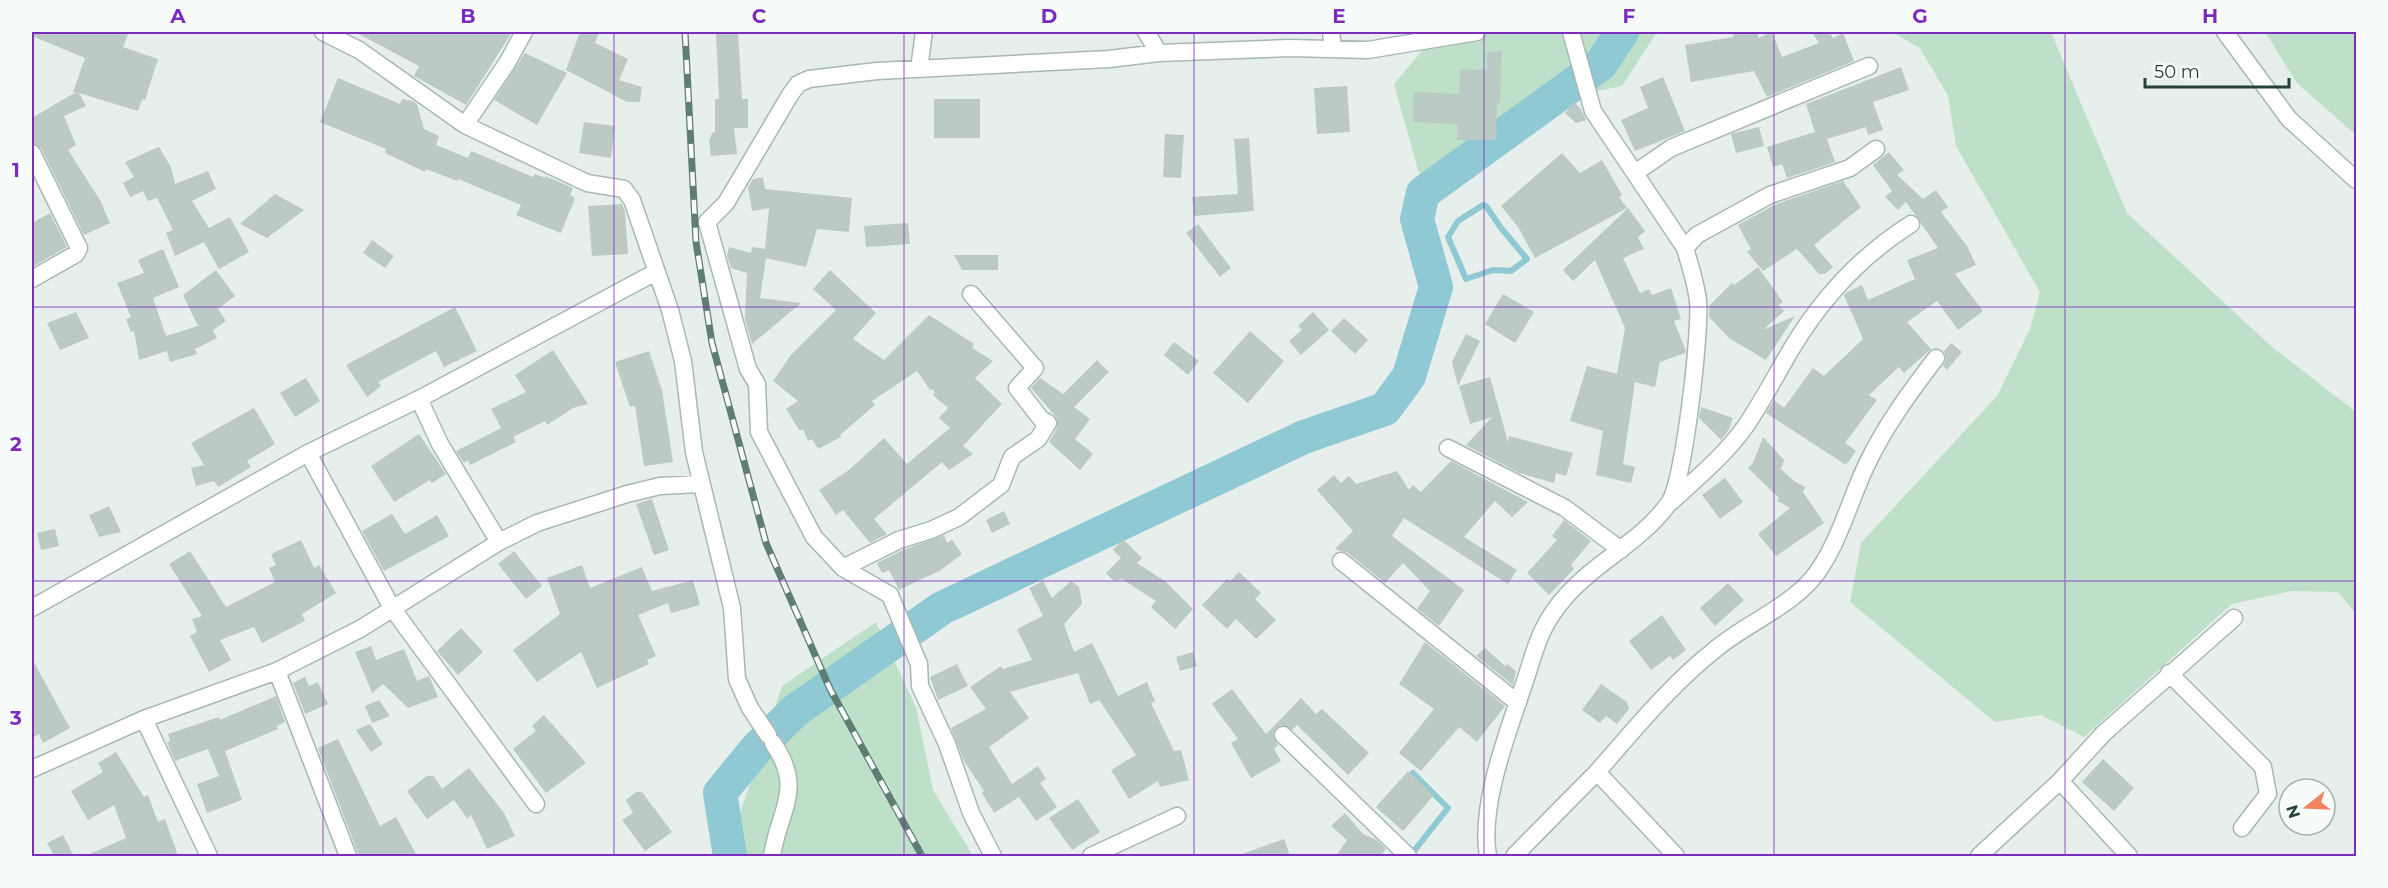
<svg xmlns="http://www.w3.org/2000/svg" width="2388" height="888" viewBox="0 0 2388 888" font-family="Montserrat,sans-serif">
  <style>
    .green { fill: #bfe0c8 }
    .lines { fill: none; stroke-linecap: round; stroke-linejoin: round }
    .stream { stroke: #8ec9d4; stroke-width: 6 }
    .river { stroke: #8ec9d4; stroke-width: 34 }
    .building { fill: #bbcac4 }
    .minor-casing { stroke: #a8b8b2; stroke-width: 19 }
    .minor { stroke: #fff; stroke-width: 16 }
    .rail-casing { stroke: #5f7d75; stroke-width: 7 }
    .rail { stroke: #f7fbf9; stroke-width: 4.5; stroke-dasharray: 14; stroke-linecap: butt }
    .grid { fill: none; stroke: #7b2cbf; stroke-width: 1.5; stroke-opacity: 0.55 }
    .neatline { fill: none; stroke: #7b2cbf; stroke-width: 2 }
    .grid-label { font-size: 20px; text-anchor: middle; font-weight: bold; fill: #7b2cbf }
  </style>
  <rect width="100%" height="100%" fill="#e6efeb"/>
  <path class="green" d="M 1438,32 L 1657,32 L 1622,86 L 1557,99 L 1516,139 L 1436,196 L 1418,170 L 1394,84 Z
    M 1892,32 L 2051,32 L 2127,213 L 2271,346 L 2356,412 L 2356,614 L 2338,592 L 2291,591 L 2232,604 L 2084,737 L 2041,715 L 1995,722 L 1850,602 L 1861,543 L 1997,396 L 2030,329 L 2040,292 L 1956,146 L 1948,96 L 1920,48 Z
    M 2265,32 L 2356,32 L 2356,135 L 2297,83 Z
    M 876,622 L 916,707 L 933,790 L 973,856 L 726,856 L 782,686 Z"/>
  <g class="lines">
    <path class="stream" d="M 1483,205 L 1486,206 L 1501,228 L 1527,259 L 1511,271 L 1493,270 L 1466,279 L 1448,237 L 1458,221 Z
      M 1410,856 L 1448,808 L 1413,773"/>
    <path class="river" d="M 730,856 L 720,793 L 757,748 L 796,710 L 942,608 L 1304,437 L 1385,409 L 1409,376 L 1436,287 L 1417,219 L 1423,193 L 1601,64 L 1622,32"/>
  </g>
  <path class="building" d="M 32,32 L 129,32 L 123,47 L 158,59 L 145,100 L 142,99 L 138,111 L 79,93 L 86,106 L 64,116 L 76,145 L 68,150 L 100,200 L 110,223 L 84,235 L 41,148 L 32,143 L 32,118 L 76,92 L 73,92 L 85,58 L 32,36 Z
    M 355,32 L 512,32 L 466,105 L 414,76 L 419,66 Z
    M 580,32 L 599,32 L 595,43 L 628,59 L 619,80 L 642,87 L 640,102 L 627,102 L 566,70 Z
    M 716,32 L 738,32 L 742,99 L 748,99 L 748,128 L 734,128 L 737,154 L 711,156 L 709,141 L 712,133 L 715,132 L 715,99 L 719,99 Z
    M 1733,32 L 1758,32 L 1758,38 L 1772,32 L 1782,57 L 1819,43 L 1812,32 L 1829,32 L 1833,38 L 1843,33 L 1854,61 L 1767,97 L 1754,71 L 1691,82 L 1685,45 L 1733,37 Z
    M 1502,51 L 1500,103 L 1497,103 L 1496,140 L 1457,140 L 1458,124 L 1413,122 L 1414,92 L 1459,94 L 1460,69 L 1487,70 L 1487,52 Z
    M 525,53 L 567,73 L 537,125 L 494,100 Z
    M 1901,67 L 1909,90 L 1873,102 L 1883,130 L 1868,135 L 1866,127 L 1827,139 L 1835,162 L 1787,178 L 1782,164 L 1773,167 L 1767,147 L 1815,132 L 1806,104 Z
    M 1663,77 L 1685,131 L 1635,151 L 1621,120 L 1648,108 L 1640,87 Z
    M 338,78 L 400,104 L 402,99 L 412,101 L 417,104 L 424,129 L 439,136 L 436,145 L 468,158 L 471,151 L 533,177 L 535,174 L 545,178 L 545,176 L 573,188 L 570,195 L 575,198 L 561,233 L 516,215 L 521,205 L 458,179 L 457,181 L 426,169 L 425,172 L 385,153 L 386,149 L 320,122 Z
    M 1347,86 L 1350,132 L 1317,134 L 1314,88 Z
    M 934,99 L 980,99 L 980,138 L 934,138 Z
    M 1574,102 L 1581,109 L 1586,120 L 1576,123 L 1565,113 Z
    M 584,122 L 615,126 L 611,158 L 579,153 Z
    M 1759,127 L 1764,146 L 1736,153 L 1731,134 Z
    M 1165,134 L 1184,135 L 1181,178 L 1163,177 Z
    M 1249,138 L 1254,211 L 1194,216 L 1192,197 L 1238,194 L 1234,139 Z
    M 159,147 L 171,167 L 175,184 L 208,171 L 216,189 L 192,201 L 209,228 L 230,217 L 249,252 L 219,269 L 204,242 L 175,256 L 166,233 L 173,230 L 157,198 L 148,201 L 143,191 L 130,197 L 123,183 L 134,177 L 125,162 Z
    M 1889,152 L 1904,170 L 1897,175 L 1923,199 L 1936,190 L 1948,207 L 1941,212 L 1967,246 L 1976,265 L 1955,274 L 1983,311 L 1958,330 L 1937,301 L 1907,322 L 1931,349 L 1904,373 L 1899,367 L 1869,395 L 1877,400 L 1845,443 L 1856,451 L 1846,465 L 1766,413 L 1774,400 L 1784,408 L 1813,368 L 1824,376 L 1863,339 L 1844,295 L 1846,293 L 1862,285 L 1868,300 L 1915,279 L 1907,260 L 1938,248 L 1906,202 L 1898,210 L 1885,197 L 1892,191 L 1873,165 Z
    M 1562,153 L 1580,173 L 1602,160 L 1622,195 L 1619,197 L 1627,208 L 1535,258 L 1518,227 L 1501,206 Z
    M 763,177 L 765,189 L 852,198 L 849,232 L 817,229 L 806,267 L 766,258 L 760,298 L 801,303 L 752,344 L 745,319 L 747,273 L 731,268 L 727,255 L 729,247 L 751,253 L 752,247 L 765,249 L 769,208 L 752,211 L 748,187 L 753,179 Z
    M 1843,181 L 1861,207 L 1814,245 L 1833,267 L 1825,274 L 1819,274 L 1797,249 L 1763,271 L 1747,252 L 1751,249 L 1738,225 L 1774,205 Z
    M 275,194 L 304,210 L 267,238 L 240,224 Z
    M 622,204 L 625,212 L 628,254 L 592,256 L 588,206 Z
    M 1628,208 L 1645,231 L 1638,237 L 1644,249 L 1623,258 L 1640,293 L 1649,289 L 1652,295 L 1671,288 L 1681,319 L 1674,321 L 1686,351 L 1685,353 L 1660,362 L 1655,387 L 1635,382 L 1623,464 L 1635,467 L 1631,483 L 1596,475 L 1603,431 L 1570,421 L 1587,366 L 1617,374 L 1625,328 L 1595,260 L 1573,281 L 1563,270 Z
    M 50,213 L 67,247 L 32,267 L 32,223 Z
    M 908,223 L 910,244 L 866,247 L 864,226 Z
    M 1198,224 L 1231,268 L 1220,277 L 1186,233 Z
    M 372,240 L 394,256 L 385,268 L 363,253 Z
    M 163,249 L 179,287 L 153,298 L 166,336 L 198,326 L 183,295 L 216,270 L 235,296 L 218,309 L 226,321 L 213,330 L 217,338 L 195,349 L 197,354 L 170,362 L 167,351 L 139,360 L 134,331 L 131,332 L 126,319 L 131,317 L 117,283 L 144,273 L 138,260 Z
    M 954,255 L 998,255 L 998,270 L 962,270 Z
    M 1758,267 L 1783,302 L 1778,305 L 1784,311 L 1763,330 L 1795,316 L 1766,360 L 1729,338 L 1709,317 L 1709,306 L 1732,283 L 1734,285 Z
    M 830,270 L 876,313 L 853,339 L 884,360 L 929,315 L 974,344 L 972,348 L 993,361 L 975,378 L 1002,404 L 963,446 L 973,454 L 949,470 L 942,462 L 874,519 L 887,534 L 870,543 L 843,510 L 836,515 L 819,490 L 849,470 L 884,438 L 907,464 L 950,428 L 939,418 L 948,408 L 933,395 L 935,393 L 933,389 L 930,390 L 917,371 L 872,401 L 875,405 L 840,435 L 841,437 L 818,449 L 812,439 L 808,441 L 803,429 L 800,431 L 786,409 L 798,401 L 773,381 L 791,355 L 836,310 L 813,289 Z
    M 1503,294 L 1534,312 L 1515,343 L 1485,324 Z
    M 455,307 L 477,351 L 444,367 L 436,351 L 378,382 L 381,386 L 367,397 L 346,365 Z
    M 76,312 L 89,338 L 60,350 L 47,323 Z
    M 1313,312 L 1329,330 L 1301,355 L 1289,341 L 1302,330 L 1298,326 Z
    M 1344,318 L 1368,340 L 1355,354 L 1331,331 Z
    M 1250,331 L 1284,361 L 1248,403 L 1213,373 Z
    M 1466,334 L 1480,341 L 1458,386 L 1452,362 Z
    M 1174,342 L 1199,361 L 1188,375 L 1164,355 Z
    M 1951,343 L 1962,352 L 1947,370 L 1943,366 L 1946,359 L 1944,351 Z
    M 553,350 L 588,404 L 573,408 L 547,425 L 545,421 L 513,437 L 516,442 L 470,465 L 468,460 L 464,463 L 456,451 L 501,428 L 491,409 L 526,392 L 515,375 Z
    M 649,351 L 662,390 L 673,462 L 644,466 L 635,406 L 630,407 L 615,362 Z
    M 1097,360 L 1109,372 L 1074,407 L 1090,419 L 1075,439 L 1093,454 L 1080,470 L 1049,442 L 1057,428 L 1057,418 L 1031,388 L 1040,378 L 1063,394 Z
    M 1490,377 L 1508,442 L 1509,436 L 1573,453 L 1566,476 L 1556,473 L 1554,483 L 1519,473 L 1466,445 L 1492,417 L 1470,424 L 1459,386 Z
    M 306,378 L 320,401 L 295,417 L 280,393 Z
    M 1701,407 L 1733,418 L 1728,431 L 1721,440 L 1699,418 Z
    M 254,408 L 275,444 L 247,461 L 251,467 L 218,487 L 214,481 L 196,486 L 191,468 L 204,465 L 191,443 Z
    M 419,434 L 446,474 L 432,483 L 430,480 L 394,502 L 371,466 Z
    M 1763,437 L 1784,460 L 1781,469 L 1794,481 L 1805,487 L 1803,492 L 1824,523 L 1776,556 L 1758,534 L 1790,508 L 1777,501 L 1779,498 L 1748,468 L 1753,463 Z
    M 1451,461 L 1528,502 L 1512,517 L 1495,501 L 1464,537 L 1517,570 L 1508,584 L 1404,518 L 1392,536 L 1464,590 L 1439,626 L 1417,609 L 1430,591 L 1403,563 L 1385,583 L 1348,553 L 1335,549 L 1353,531 L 1317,490 L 1334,475 L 1341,483 L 1349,476 L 1356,484 L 1397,471 L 1409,490 L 1413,485 L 1421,492 Z
    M 1725,478 L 1743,502 L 1720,519 L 1702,495 Z
    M 652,499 L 669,550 L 654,555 L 636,504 Z
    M 109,506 L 121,532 L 99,537 L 89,515 Z
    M 1004,511 L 1010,524 L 992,533 L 986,520 Z
    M 392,514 L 405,534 L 437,515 L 449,536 L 384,571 L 362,531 Z
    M 1564,520 L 1591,541 L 1571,565 L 1574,569 L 1549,595 L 1527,573 L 1557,540 L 1552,536 Z
    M 55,529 L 59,546 L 41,550 L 37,533 Z
    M 944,535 L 947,543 L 952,540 L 962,554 L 941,570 L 899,590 L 889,570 L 882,573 L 877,563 L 903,550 Z
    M 1123,539 L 1142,558 L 1137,563 L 1166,582 L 1193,609 L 1175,629 L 1151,607 L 1156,601 L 1122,579 L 1114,581 L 1106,573 L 1121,558 L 1113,550 Z
    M 301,540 L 314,568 L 319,565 L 336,593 L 302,614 L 305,621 L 262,643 L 254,627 L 220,640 L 231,660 L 209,672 L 190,636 L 197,632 L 192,619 L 202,616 L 169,564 L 190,551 L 226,607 L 275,582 L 269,568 L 276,565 L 271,554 Z
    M 514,551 L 542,586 L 526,599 L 498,564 Z
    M 582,565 L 590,588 L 642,567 L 652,591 L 693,580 L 700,605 L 671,613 L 668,603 L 638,615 L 656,656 L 647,660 L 649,664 L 597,688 L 581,652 L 537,682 L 513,650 L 560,614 L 547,578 Z
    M 1239,572 L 1261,593 L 1255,599 L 1276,620 L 1256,639 L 1236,619 L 1227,629 L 1202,605 L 1227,579 L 1230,581 Z
    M 1043,581 L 1052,598 L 1071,581 L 1079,587 L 1082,604 L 1064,624 L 1074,652 L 1092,643 L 1118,696 L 1147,682 L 1155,701 L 1151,703 L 1174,751 L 1181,750 L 1189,780 L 1160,787 L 1158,781 L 1129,799 L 1111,770 L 1136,755 L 1099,700 L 1090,704 L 1078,673 L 1010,692 L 1029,718 L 989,747 L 1012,784 L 1038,766 L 1046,779 L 1040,783 L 1057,807 L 1036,821 L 1019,797 L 994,813 L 982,793 L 984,791 L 964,761 L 951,728 L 986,709 L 970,687 L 1001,666 L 1003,669 L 1032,660 L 1017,629 L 1043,616 L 1029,588 Z
    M 1728,583 L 1744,600 L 1715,626 L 1700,608 Z
    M 1662,615 L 1686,650 L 1673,660 L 1670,656 L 1651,670 L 1629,641 Z
    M 461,628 L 483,652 L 458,675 L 437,651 Z
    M 1425,642 L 1505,706 L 1477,742 L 1459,727 L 1421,771 L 1399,753 L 1434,709 L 1399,684 Z
    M 371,646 L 376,660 L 404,649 L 417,681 L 429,676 L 438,697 L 408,708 L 383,684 L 372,693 L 355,652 Z
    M 1485,648 L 1505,666 L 1507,664 L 1516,671 L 1513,685 L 1476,656 Z
    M 1193,652 L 1197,666 L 1180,671 L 1176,657 Z
    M 32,659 L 70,728 L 43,743 L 39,734 L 32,738 Z
    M 957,664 L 968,686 L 938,700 L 930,677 Z
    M 305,677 L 309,686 L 318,682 L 328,704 L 305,714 L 293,683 Z
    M 1601,684 L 1627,702 L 1629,709 L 1617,724 L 1606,716 L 1600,723 L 1582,710 Z
    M 1232,689 L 1266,734 L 1301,698 L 1316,714 L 1322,709 L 1369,753 L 1348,775 L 1297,725 L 1292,730 L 1281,725 L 1273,733 L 1278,745 L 1274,749 L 1281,761 L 1251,778 L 1231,743 L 1238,739 L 1212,704 Z
    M 276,696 L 285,722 L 277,726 L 278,729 L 225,751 L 242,800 L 207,813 L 197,784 L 219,776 L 208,749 L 175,761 L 167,742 L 170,741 L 168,734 L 219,717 L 220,720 Z
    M 379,700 L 390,716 L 372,723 L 365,706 Z
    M 544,715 L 586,763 L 546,793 L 513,749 L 536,731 L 532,726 Z
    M 370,724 L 383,744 L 371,752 L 356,730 Z
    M 338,739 L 380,826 L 396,817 L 417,856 L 359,856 L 318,748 Z
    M 116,752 L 144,797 L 148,795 L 158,822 L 165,819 L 178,856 L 85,856 L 126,838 L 114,805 L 88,820 L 71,791 L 103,772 L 98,763 Z
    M 2103,759 L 2134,788 L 2114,811 L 2082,782 Z
    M 469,768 L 504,813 L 515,836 L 487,849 L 471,815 L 467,818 L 454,800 L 427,819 L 407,791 L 427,776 L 434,776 L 442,789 Z
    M 1408,771 L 1434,795 L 1403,831 L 1376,807 Z
    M 636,792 L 642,792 L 672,832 L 645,851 L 622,820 L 633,813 L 626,800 Z
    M 1078,799 L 1100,832 L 1072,850 L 1049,818 Z
    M 1345,813 L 1363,834 L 1377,840 L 1386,849 L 1380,856 L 1336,856 L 1347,840 L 1331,826 Z
    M 63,835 L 74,856 L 54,856 L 47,843 Z
    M 1284,839 L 1290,856 L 1242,856 L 1242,854 Z"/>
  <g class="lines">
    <defs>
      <path id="minor" d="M 323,32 L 359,50 L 465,125 L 587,183 L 624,189 L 632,200 L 670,310 L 683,361 L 694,452 L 732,608 L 737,679 L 750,708 L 768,735
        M 1146,32 L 1159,53
        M 1331,32 L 1333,48
        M 2225,32 L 2289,119 L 2356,180
        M 919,69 L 924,32
        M 465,125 L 507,63 L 524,32
        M 32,153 L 79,248 L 76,254 L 32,279
        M 1635,173 L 1671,148 L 1869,66
        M 1685,248 L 1697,235 L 1770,195 L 1850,168 L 1876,149
        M 419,399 L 440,444 L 499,542
        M 1448,448 L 1565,508 L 1621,550
        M 308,453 L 392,608 L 536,804
        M 1671,502 C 1697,478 1724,456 1745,427 C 1762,402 1776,375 1792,348 C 1822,298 1862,255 1911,224
        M 1341,561 L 1518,703
        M 843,568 L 899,540 L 931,530 L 959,517 L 1001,485 L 1012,457 L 1038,439 L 1048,423 L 1041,419 L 1017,388 L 1035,368 L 971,294
        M 32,608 L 308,453 L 419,399 L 656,272
        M 277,671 L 348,856
        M 2169,673 L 2263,767 L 2268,794 L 2242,828
        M 144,719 L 209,856
        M 1283,735 L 1408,856
        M 32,769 L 144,719 L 277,671 L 360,629 L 499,542 L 537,523 L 627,494 L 660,486 L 701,484
        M 1597,772 C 1635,729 1671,684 1717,648 C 1746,624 1787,608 1812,579 C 1838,548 1849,501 1867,464 C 1885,426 1910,392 1936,358
        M 2060,781 L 2129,856
        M 772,856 C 779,809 805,790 773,743
        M 993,856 L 971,813 L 947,744 L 920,686 L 919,664 L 890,595 L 843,568 L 814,537 L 759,432 L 757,384 L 748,369 L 707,222 L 726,203 L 790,95 L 798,84 L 809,79 L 877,71 L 1109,59 L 1159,53 L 1290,48 L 1368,50 L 1477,32
        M 1091,856 L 1177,816
        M 1488,856 C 1479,806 1508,732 1524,684 C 1530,667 1534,649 1542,632 C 1548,619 1557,606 1567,595 C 1597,561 1642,541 1669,503 C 1684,483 1701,330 1698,301 C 1696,283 1690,266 1685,248 L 1593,111 L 1571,32
        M 1514,856 L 1597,772 L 1676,856
        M 1979,856 L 2060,781 L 2104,733 L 2234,618"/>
    </defs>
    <use href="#minor" class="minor-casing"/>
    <use href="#minor" class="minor"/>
    <defs>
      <path id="rail" d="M 685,32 L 696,242 L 712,343 L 766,543 L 830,689 L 922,856"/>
    </defs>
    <use href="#rail" class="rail-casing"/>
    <use href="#rail" class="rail"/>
  </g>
  <path class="grid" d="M 323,32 L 323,856M 614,32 L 614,856M 904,32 L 904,856M 1194,32 L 1194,856M 1484,32 L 1484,856M 1774,32 L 1774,856M 2065,32 L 2065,856M 32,307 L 2356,307M 32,581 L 2356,581"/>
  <rect width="2388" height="888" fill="none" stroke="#f7fbf9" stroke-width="66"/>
  <g transform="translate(2307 807) rotate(252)"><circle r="28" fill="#f7fbf9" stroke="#a3b1ad" stroke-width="1.5"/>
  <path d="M0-4.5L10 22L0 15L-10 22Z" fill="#f4845f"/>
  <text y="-9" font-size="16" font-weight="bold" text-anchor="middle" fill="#24423a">N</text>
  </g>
  <path d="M2145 78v9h144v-9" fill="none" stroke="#24423a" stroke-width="3"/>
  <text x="2154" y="78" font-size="18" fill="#24423a" stroke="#f7fbf9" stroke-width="4.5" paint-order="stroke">50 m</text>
  <rect x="33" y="33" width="2322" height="822" class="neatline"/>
  <g class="grid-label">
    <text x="178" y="23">A</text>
    <text x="468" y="23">B</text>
    <text x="759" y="23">C</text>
    <text x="1049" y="23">D</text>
    <text x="1339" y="23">E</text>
    <text x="1629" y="23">F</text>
    <text x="1920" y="23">G</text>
    <text x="2210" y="23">H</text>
    <text x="16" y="177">1</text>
    <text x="16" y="451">2</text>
    <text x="16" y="725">3</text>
  </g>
</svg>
